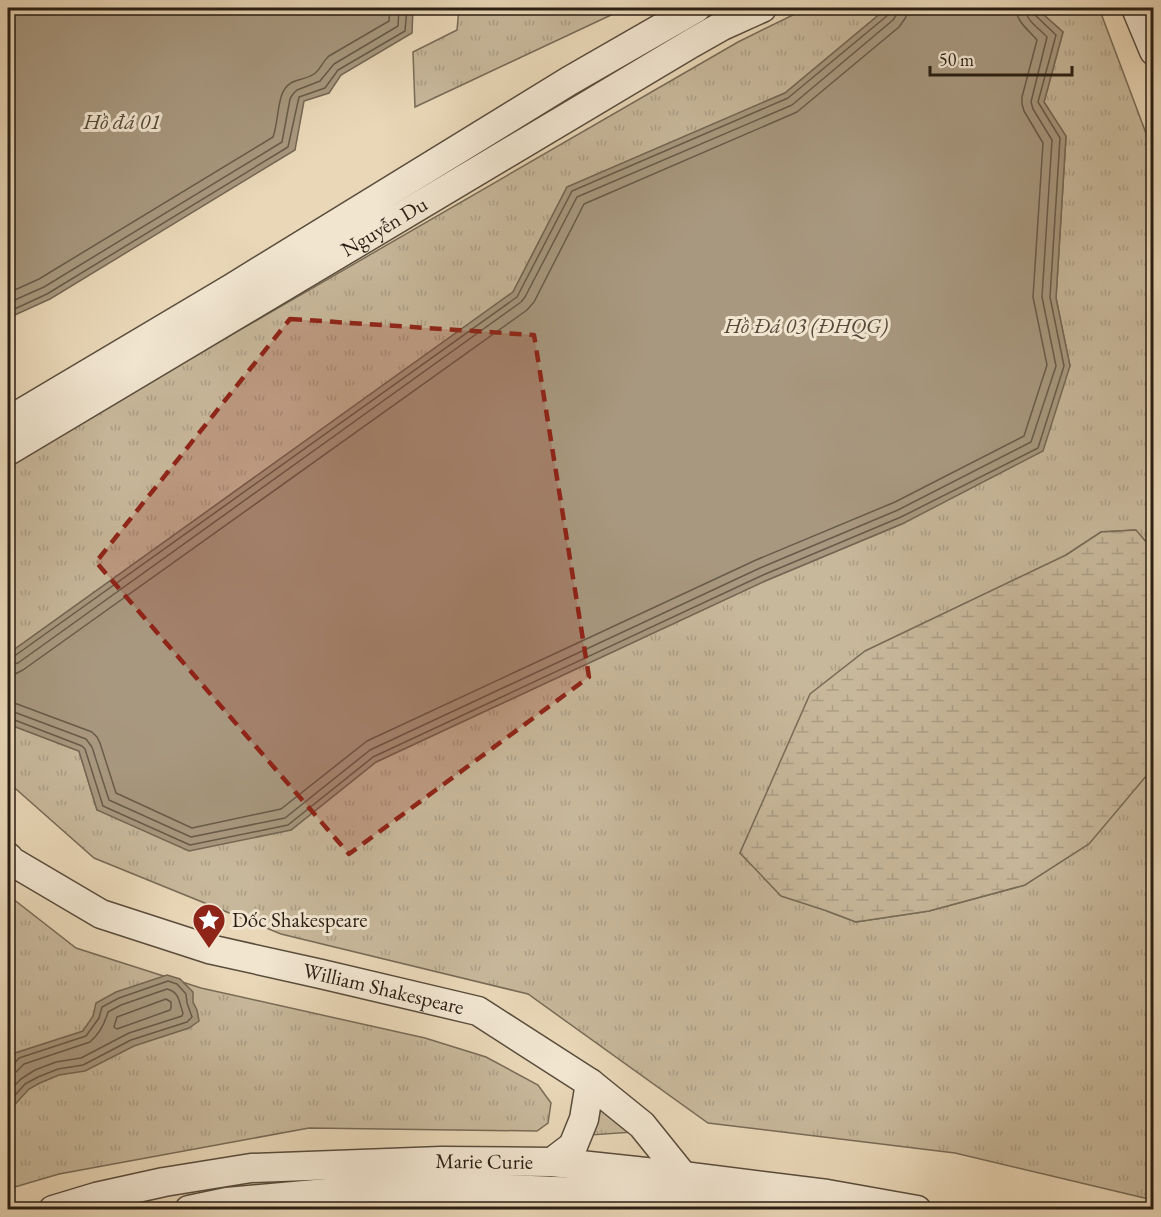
<svg xmlns="http://www.w3.org/2000/svg" width="1161" height="1217" viewBox="0 0 1161 1217" font-family="'EB Garamond',serif">
  <style>
    .grass { fill: url(#grass-tufts); stroke: #786b57; stroke-width: 1.5 }
    .wetland { fill: url(#wetland-marsh); stroke: #786b57; stroke-width: 1.5 }
    .water { fill: #a8987f; stroke: #756754; stroke-width: 1.5 }
    .lines { fill: none; stroke-linecap: round; stroke-linejoin: round }
    .shore { stroke: #685b49; stroke-width: 1.5 }
    .minor-casing { stroke: #594c3c; stroke-width: 31 }
    .minor { stroke: #f1e5d0; stroke-width: 28 }
    .marked { fill: #8f2418; fill-opacity: 0.2; stroke: #8f2418; stroke-width: 4.5; stroke-dasharray: 12 8; stroke-linejoin: round }
    .labels { text-anchor: middle; stroke-width: 6; stroke-linejoin: round; paint-order: stroke }
    .street-label { font-size: 21px; fill: #291e13; stroke: #f1e5d0 }
    .poi-label { font-size: 21px; fill: #291e13; stroke: #f1e5d0; text-anchor: start }
    .water-label { font-size: 22px; font-style: italic; fill: #554939; stroke: #f1e5d0 }
  </style>
  <defs>
    <pattern id="grass-tufts" width="24" height="20" patternUnits="userSpaceOnUse" patternTransform="scale(1.5)"><rect width="24" height="20" fill="#c8b89b"/><path d="M3 7l-1-3M5 7V3M7 7l1-3M15 17l-1-3M17 17v-4M19 17l1-3" fill="none" stroke="#ac9e85"/></pattern>
    <pattern id="wetland-marsh" width="20" height="14" patternUnits="userSpaceOnUse" patternTransform="scale(1.5)"><rect width="20" height="14" fill="#c8b89b"/><path d="M1 5h8M5 5V1M11 12h8M15 12V8" fill="none" stroke="#ac9e85"/></pattern>
  </defs>
  <rect width="100%" height="100%" fill="#e9d7b7"/>
  <filter id="stains"><feTurbulence type="fractalNoise" baseFrequency=".00333" numOctaves="4"/><feColorMatrix values="0 0 0 0 .2 0 0 0 0 .09 0 0 0 0 .02 0 0 0 .5 -.17"/></filter>
  <radialGradient id="worn" r=".72"><stop offset=".6" stop-color="#630" stop-opacity="0"/><stop offset="1" stop-color="#630" stop-opacity=".3"/></radialGradient>
  <path class="grass" d="M 459,8 L 626,8 L 415,107 L 413,52 L 457,30 Z
    M 807,8 L 887,8 L 785,93 L 567,187 L 513,292 L 8,654 L 8,464 L 738,42 Z
    M 1036,8 L 1099,8 L 1153,152 L 1153,550 L 1135,530 L 1101,532 L 1066,555 L 769,789 L 740,853 L 827,911 L 856,922 L 929,911 L 1025,885 L 1153,770 L 1153,1200 L 955,1153 L 708,1123 L 528,994 L 281,934 L 94,858 L 8,782 L 8,724 L 79,751 L 97,810 L 291,830 L 376,762 L 765,581 L 904,523 L 1070,366 L 1056,298 L 1066,137 L 1044,102 L 1063,32 Z
    M 8,895 L 76,948 L 201,988 L 425,1038 L 486,1057 L 538,1085 L 551,1103 L 548,1123 L 537,1131 L 309,1128 L 59,1174 L 8,1189 Z
    M 584,1095 L 634,1132 L 576,1136 Z"/>
  <path class="wetland" d="M 1136,530 L 1153,550 L 1153,770 L 1147,775 L 1089,844 L 1025,885 L 929,911 L 856,922 L 827,911 L 781,896 L 740,853 L 810,694 L 865,651 L 1066,555 L 1101,532 Z"/>
  <path class="water" d="M 8,8 L 413,8 L 412,33 L 341,75 L 329,93 L 304,101 L 295,150 L 50,299 L 8,318 Z
    M 887,8 L 1036,8 L 1063,32 L 1044,102 L 1066,136 L 1056,298 L 1070,366 L 1043,451 L 904,523 L 765,581 L 376,762 L 291,830 L 189,851 L 97,810 L 79,751 L 8,724 L 8,654 L 513,292 L 567,187 L 785,93 Z
    M 167,975 L 180,979 L 193,992 L 193,1002 L 197,1010 L 199,1021 L 189,1028 L 134,1046 L 85,1071 L 59,1075 L 40,1083 L 29,1089 L 8,1112 L 8,1063 L 15,1053 L 83,1031 L 93,1016 L 96,1003 L 116,992 Z"/>
  <g class="lines">
    <path class="shore" d="M 8,293 L 39,279 L 273,137 C 278,123 277,108 282,94 C 289,77 302,82 314,74 C 320,70 323,61 329,56 L 389,21 L 390,8
      M 8,303 L 44,287 L 282,142 L 290,99 L 293,94 L 297,90 L 320,81 L 334,64 L 398,26 L 399,8
      M 8,312 L 47,294 L 288,147 L 299,97 L 325,88 L 338,70 L 405,31 L 407,8
      M 8,658 L 13,657 L 517,297 L 572,191 L 788,98 L 888,15 L 890,8
      M 8,666 L 18,663 L 521,302 L 525,297 L 577,197 L 792,105 L 893,20 L 897,14 L 898,8
      M 8,675 L 15,674 L 23,670 L 527,310 L 534,302 L 584,204 L 797,112 L 899,27 L 906,17 L 907,8
      M 8,702 L 17,704 L 92,732 L 97,737 L 100,743 L 116,793 L 192,828 L 281,809 L 367,741 L 756,560 L 895,502 L 1024,436 L 1047,365 L 1033,297 L 1043,143 L 1024,111 L 1022,104 L 1022,97 L 1037,40 C 1028,29 1017,23 1016,8
      M 8,711 L 14,712 L 86,739 L 92,747 L 109,800 L 191,837 L 285,818 L 370,750 L 760,568 L 898,510 L 1031,442 L 1056,366 L 1042,297 L 1052,140 L 1033,109 L 1031,102 L 1047,37 C 1039,28 1026,21 1025,8
      M 8,719 L 12,719 L 82,746 L 85,749 L 103,806 L 190,845 L 288,825 L 373,757 L 763,575 L 901,517 L 1038,448 L 1064,366 L 1050,297 L 1060,138 L 1038,102 L 1056,35 L 1034,14 L 1033,8
      M 166,999 L 171,1002 L 171,1008 L 170,1010 L 117,1029 L 114,1027 L 117,1017 Z
      M 8,1066 L 13,1065 L 19,1058 L 86,1036 L 99,1018 L 102,1007 L 119,998 L 168,981 L 177,984 L 186,994 L 187,1003 L 192,1017 L 187,1022 L 131,1040 L 83,1065 L 58,1069 L 38,1077 L 25,1084 L 8,1103
      M 8,1073 L 16,1072 L 24,1064 L 90,1042 C 99,1034 105,1023 108,1012 L 121,1005 L 167,989 C 180,992 179,1003 183,1013 L 182,1016 L 129,1033 L 81,1058 L 56,1062 L 35,1070 L 21,1079 L 8,1092"/>
    <defs>
      <g id="minor">
        <path d="M 1136,8 L 1154,51"/>
        <path d="M 8,421 L 232,288 L 569,81 L 696,8"/>
        <path id="s1" d="M 8,451 L 692,43 L 722,26 L 762,8"/>
        <path id="s2" d="M 8,857 L 11,861 L 101,914 L 209,949 L 321,974 L 478,1011 L 590,1083 L 642,1125 L 683,1176 L 707,1210"/>
        <path d="M 552,1162 L 573,1146 L 584,1119 L 590,1083"/>
        <path id="s3" d="M 53,1210 L 96,1197 L 164,1182 L 251,1168 L 441,1161 L 552,1162 L 683,1176 L 827,1194 L 917,1210"/>
        <path d="M 189,1210 L 227,1202 L 349,1191 L 427,1188 L 507,1189 L 698,1197 L 769,1210"/>
      </g>
    </defs>
    <use href="#minor" class="minor-casing"/>
    <use href="#minor" class="minor"/>
  </g>
  <path class="marked" d="M 290,319 L 534,335 L 589,677 L 349,854 L 96,562 Z"/>
  <defs>
    <symbol id="sight-pin" viewBox="-11 -11 22 30"><path d="M0 17L-7.5 6A9.5 9.5 0 1 1 7.5 6Z" fill="#8f2418" stroke="#f1e5d0"/><path d="M0-6L1.8-2.2L6-1.7L2.9 1.2L3.7 5.4L0 3.3L-3.7 5.4L-2.9 1.2L-6-1.7L-1.8-2.2Z" fill="#fff"/></symbol>
  </defs>
  <g fill-rule="evenodd">
    <use href="#sight-pin" x="190" y="901" width="38" height="52"/>
  </g>
  <g class="labels">
    <g class="street-label">
      <text dy="7" stroke="none"><textPath href="#s1" startOffset="438">Nguyễn Du</textPath></text>
      <text dy="7" stroke="none"><textPath href="#s2" startOffset="402">William Shakespeare</textPath></text>
      <text dy="7" stroke="none"><textPath href="#s3" startOffset="436">Marie Curie</textPath></text>
    </g>
    <g class="poi-label">
      <text x="232" y="927">Dốc Shakespeare</text>
    </g>
    <g class="water-label">
      <text x="122" y="129">Hồ đá 01</text>
      <text x="806" y="333">Hồ Đá 03 (ĐHQG)</text>
    </g>
  </g>
  <rect width="1161" height="1217" fill="none" stroke="#e9d7b7" stroke-width="30"/>
  <rect x="9" y="9" width="1143" height="1199" fill="none" stroke="#291e13" stroke-width="3"/>
  <rect x="15" y="15" width="1131" height="1187" fill="none" stroke="#291e13" stroke-width="1.5"/>
  <path d="M930 66v9h142v-9" fill="none" stroke="#291e13" stroke-width="3"/>
  <text x="939" y="66" font-size="18" fill="#291e13" stroke="#f1e5d0" stroke-width="4.5" paint-order="stroke">50 m</text>
  <rect width="100%" height="100%" filter="url(#stains)"/>
  <rect width="100%" height="100%" fill="url(#worn)"/>
</svg>
